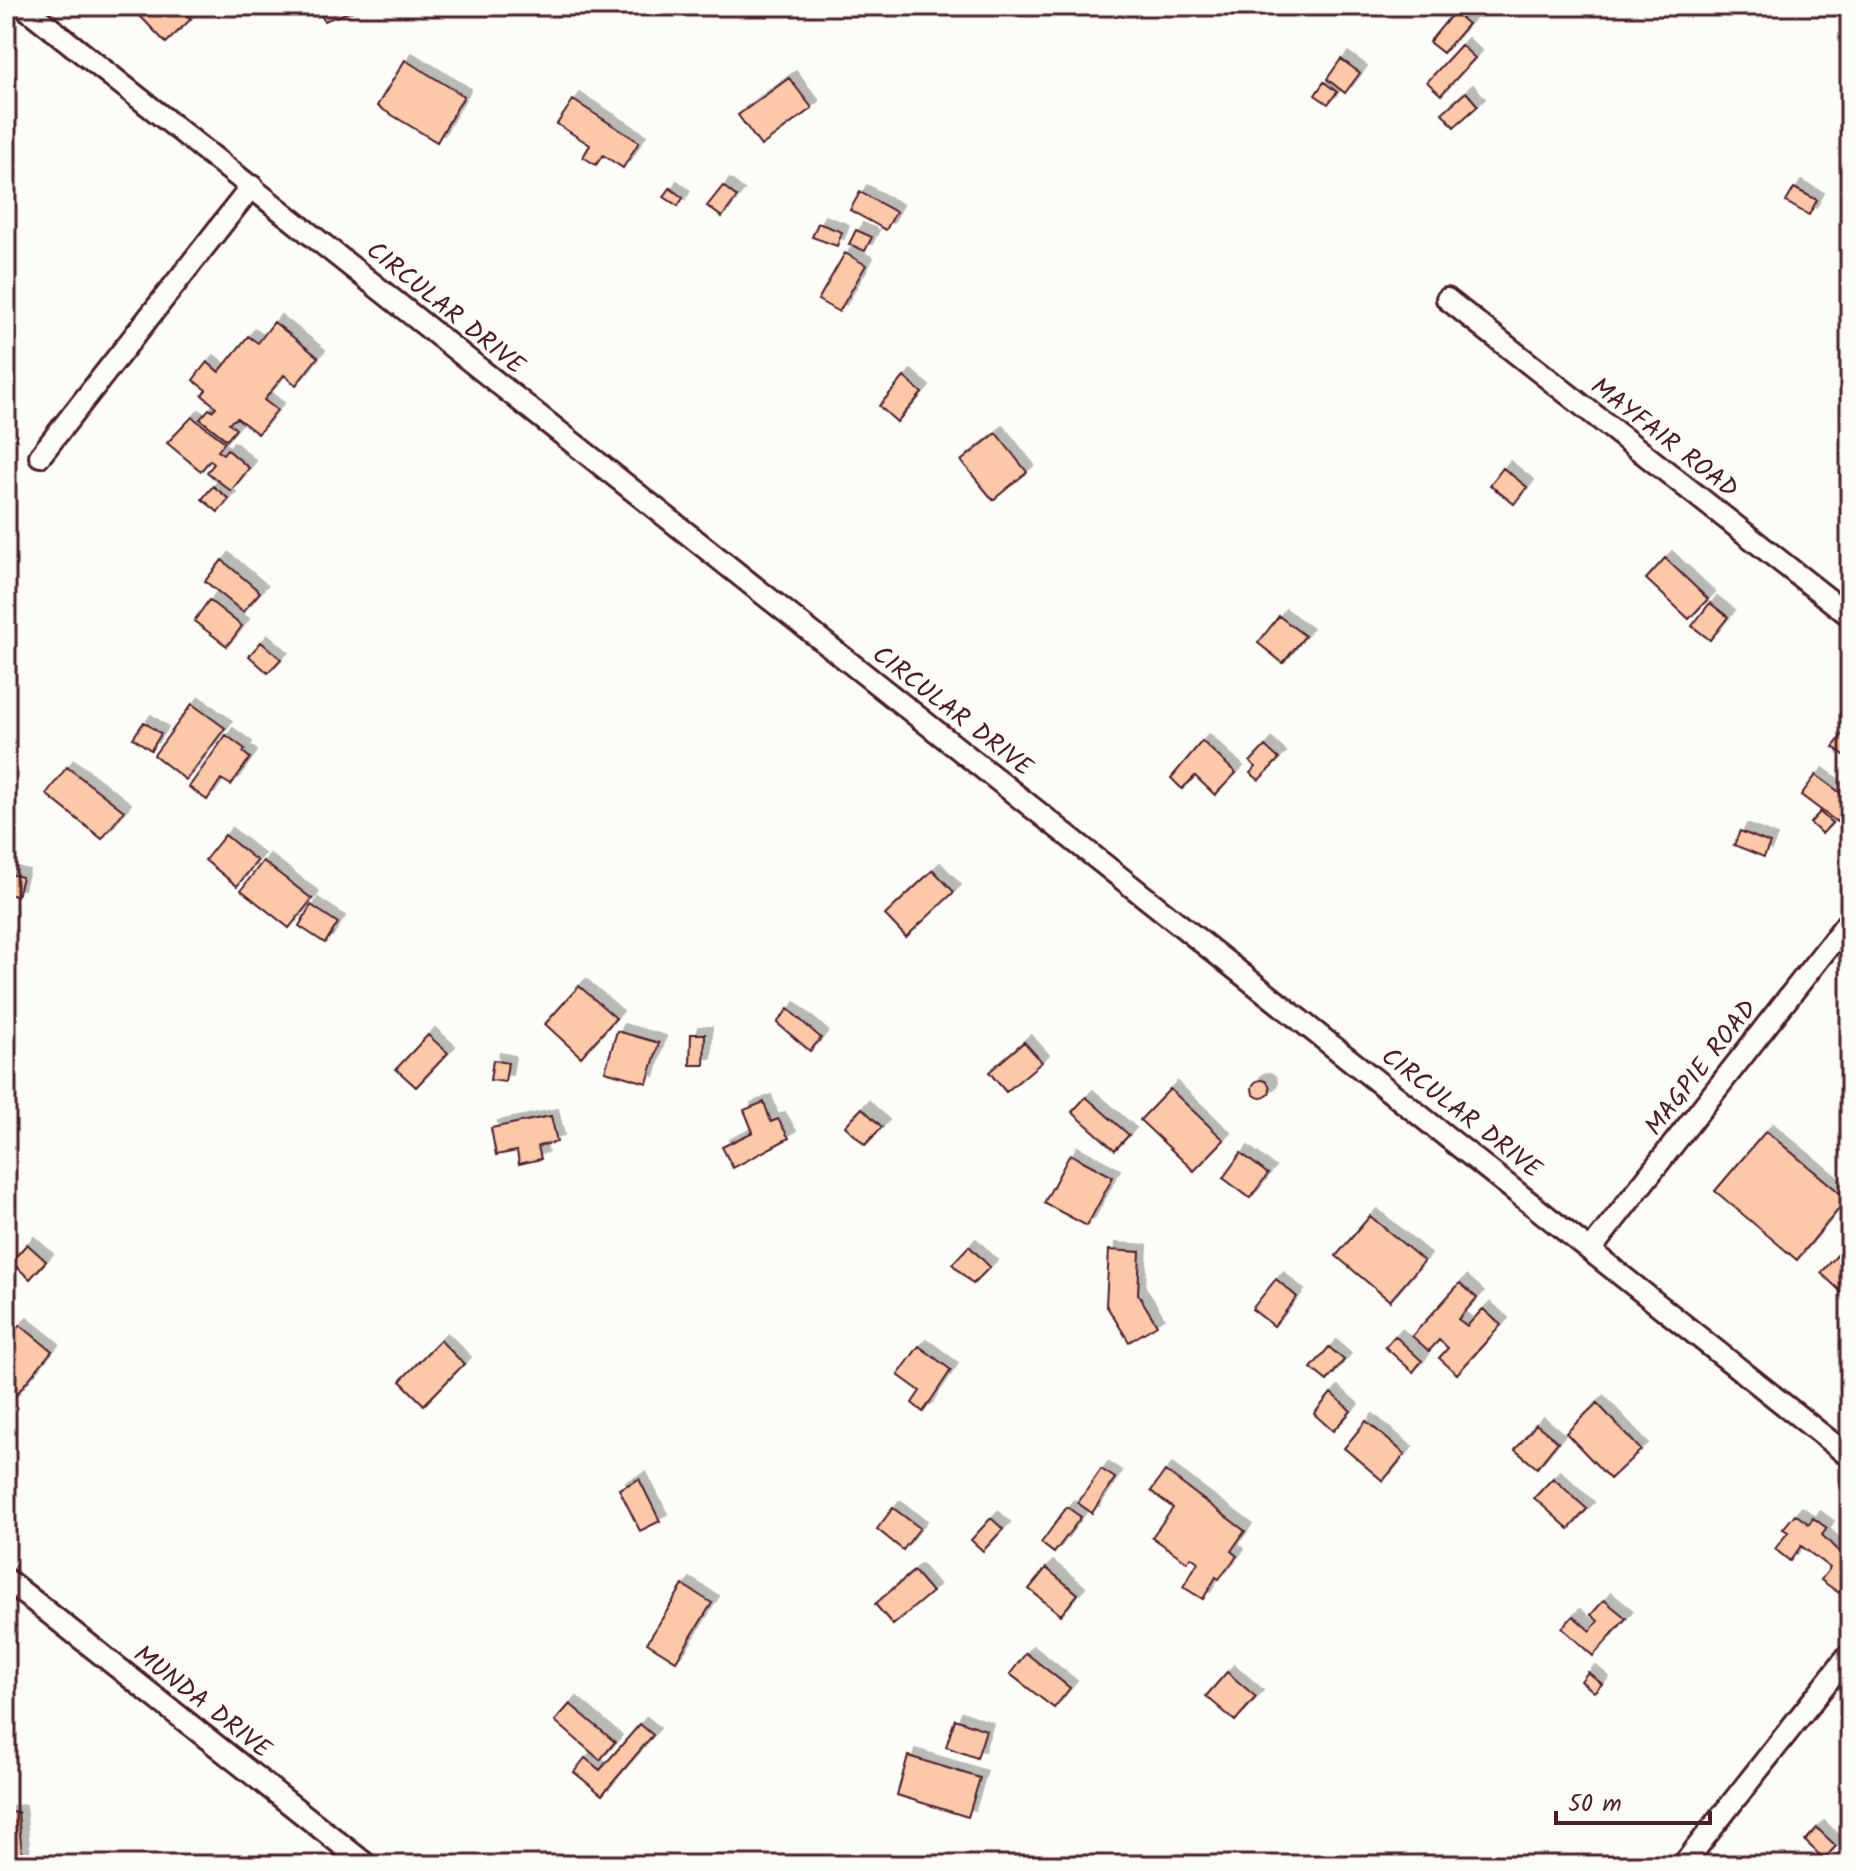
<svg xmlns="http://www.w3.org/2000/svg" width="1856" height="1871" viewBox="0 0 1856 1871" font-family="Kalam,sans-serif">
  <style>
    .building { fill: #fbc8aa; stroke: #4a1f2b; stroke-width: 2; filter: url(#shadow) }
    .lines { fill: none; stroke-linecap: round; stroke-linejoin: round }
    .minor-casing { stroke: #4a1f2b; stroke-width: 26 }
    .minor { stroke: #fdfcf7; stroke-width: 20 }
    .labels { text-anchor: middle; stroke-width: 6; stroke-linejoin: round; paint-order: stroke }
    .street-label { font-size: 26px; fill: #4a1f2b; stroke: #fdfcf7 }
  </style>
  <defs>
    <filter id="shadow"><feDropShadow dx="7" dy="-7" stdDeviation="0" flood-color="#0004"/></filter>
  </defs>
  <rect width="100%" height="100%" fill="#fdfcf7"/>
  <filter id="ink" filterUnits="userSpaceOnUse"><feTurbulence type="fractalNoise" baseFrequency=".0125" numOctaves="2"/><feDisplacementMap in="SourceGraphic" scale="16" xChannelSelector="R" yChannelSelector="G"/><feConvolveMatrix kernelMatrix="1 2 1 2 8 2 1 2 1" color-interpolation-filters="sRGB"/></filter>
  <g filter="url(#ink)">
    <path class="building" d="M 150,6 L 178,6 L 191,19 L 166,43 L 140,16 Z
      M 318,6 L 366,6 L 324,21 Z
      M 1454,12 L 1468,24 L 1443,53 L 1429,42 Z
      M 1461,45 L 1475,58 L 1441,95 L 1427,82 Z
      M 1341,59 L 1360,73 L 1345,93 L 1327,79 Z
      M 405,60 L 464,96 L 437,142 L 377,106 Z
      M 789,78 L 812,108 L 761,146 L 738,115 Z
      M 1324,82 L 1337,92 L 1328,104 L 1315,95 Z
      M 1466,92 L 1478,106 L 1454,127 L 1442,113 Z
      M 573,100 L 639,142 L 623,168 L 603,155 L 596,165 L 583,157 L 590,145 L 557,124 Z
      M 723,186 L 737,197 L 722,217 L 707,206 Z
      M 670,188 L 683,198 L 678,206 L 664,197 Z
      M 1794,188 L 1817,200 L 1809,215 L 1786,202 Z
      M 860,192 L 896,212 L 886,230 L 850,210 Z
      M 818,223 L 842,232 L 837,246 L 812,237 Z
      M 856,230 L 872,237 L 865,251 L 849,244 Z
      M 845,253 L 866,265 L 839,312 L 818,300 Z
      M 274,322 L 318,357 L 296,385 L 284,375 L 264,400 L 277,410 L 258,434 L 237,418 L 229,423 L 236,429 L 227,440 L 200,419 L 209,409 L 212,411 L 216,407 L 202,395 L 206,390 L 193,380 L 207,362 L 219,372 L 248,336 L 258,343 Z
      M 904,377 L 922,393 L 897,422 L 879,406 Z
      M 192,417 L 225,442 L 218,451 L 223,454 L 227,449 L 249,468 L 231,491 L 207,472 L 214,464 L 210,460 L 201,471 L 167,443 Z
      M 996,433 L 1027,472 L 993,500 L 961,461 Z
      M 1503,468 L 1527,487 L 1514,504 L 1490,485 Z
      M 213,486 L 229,499 L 218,512 L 202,499 Z
      M 1665,558 L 1708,599 L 1689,619 L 1646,579 Z
      M 222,560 L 260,592 L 243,612 L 205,581 Z
      M 209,600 L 242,626 L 227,646 L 194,621 Z
      M 1710,603 L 1728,617 L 1710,640 L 1692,626 Z
      M 1279,616 L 1305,636 L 1283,663 L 1258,643 Z
      M 261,642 L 281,659 L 268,673 L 249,656 Z
      M 192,704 L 225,728 L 186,780 L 154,755 Z
      M 144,722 L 161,734 L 151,750 L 133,738 Z
      M 1847,729 L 1850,732 L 1850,759 L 1833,747 Z
      M 226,735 L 245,749 L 243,752 L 250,758 L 231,785 L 221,779 L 207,800 L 189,787 Z
      M 1202,741 L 1236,773 L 1215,795 L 1195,776 L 1182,789 L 1171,778 Z
      M 1265,746 L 1279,759 L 1259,780 L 1250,773 L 1256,767 L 1250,762 Z
      M 67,767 L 124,811 L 102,839 L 46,794 Z
      M 1816,775 L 1850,800 L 1837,822 L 1801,795 Z
      M 1820,812 L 1832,823 L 1822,834 L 1810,823 Z
      M 1740,831 L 1770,843 L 1764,857 L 1734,845 Z
      M 225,835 L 257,861 L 237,886 L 205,860 Z
      M 263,861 L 312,899 L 289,928 L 241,890 Z
      M 933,870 L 954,892 L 906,937 L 885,915 Z
      M 6,873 L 22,877 L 17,896 L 6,894 Z
      M 311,905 L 338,923 L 325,943 L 299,926 Z
      M 579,986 L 616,1018 L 581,1057 L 545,1024 Z
      M 788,1009 L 821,1038 L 810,1051 L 777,1023 Z
      M 617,1031 L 659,1043 L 647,1083 L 605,1071 Z
      M 691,1034 L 705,1034 L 704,1065 L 690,1065 Z
      M 428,1035 L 448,1053 L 416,1087 L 396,1069 Z
      M 1024,1042 L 1042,1062 L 1006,1092 L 989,1072 Z
      M 493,1060 L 508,1063 L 505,1082 L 490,1080 Z
      M1252 1089a9 9 0 1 1 18 0a9 9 0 1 1-18 0Z
      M 1170,1089 L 1224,1140 L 1194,1171 L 1140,1120 Z
      M 1086,1097 L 1129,1135 L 1115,1150 L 1072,1112 Z
      M 764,1102 L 771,1122 L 778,1119 L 789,1138 L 733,1168 L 722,1147 L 753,1132 L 744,1110 Z
      M 862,1108 L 882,1127 L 865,1145 L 845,1126 Z
      M 551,1116 L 557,1142 L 538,1146 L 541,1159 L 519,1164 L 517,1151 L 496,1155 L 491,1128 Z
      M 1766,1131 L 1847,1199 L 1797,1260 L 1715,1191 Z
      M 1241,1153 L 1268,1174 L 1250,1198 L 1223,1178 Z
      M 1070,1154 L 1113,1177 L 1087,1226 L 1044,1203 Z
      M 1370,1216 L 1424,1261 L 1390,1301 L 1336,1256 Z
      M 1850,1241 L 1850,1298 L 1849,1299 L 1821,1273 Z
      M 27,1244 L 46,1261 L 30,1279 L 11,1262 Z
      M 969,1246 L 990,1267 L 973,1284 L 952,1264 Z
      M 1109,1250 L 1140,1252 L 1138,1294 L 1157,1325 L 1129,1342 L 1106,1305 Z
      M 1276,1279 L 1297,1297 L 1274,1326 L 1252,1309 Z
      M 1460,1283 L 1477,1298 L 1458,1319 L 1467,1326 L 1483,1309 L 1501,1325 L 1457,1374 L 1439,1358 L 1448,1348 L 1439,1340 L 1429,1351 L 1412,1336 Z
      M 20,1325 L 52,1351 L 6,1407 L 6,1341 Z
      M 1395,1336 L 1422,1361 L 1413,1372 L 1385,1347 Z
      M 440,1340 L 464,1364 L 424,1405 L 400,1381 Z
      M 919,1346 L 951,1370 L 923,1412 L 912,1403 L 920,1391 L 898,1375 Z
      M 1329,1347 L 1344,1360 L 1327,1381 L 1311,1368 Z
      M 1331,1393 L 1351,1411 L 1333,1431 L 1314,1414 Z
      M 1597,1403 L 1641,1450 L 1610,1479 L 1566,1433 Z
      M 1366,1421 L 1405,1454 L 1383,1481 L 1344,1448 Z
      M 1536,1424 L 1558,1442 L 1537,1468 L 1515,1450 Z
      M 1101,1469 L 1115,1478 L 1092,1513 L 1078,1503 Z
      M 1165,1471 L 1245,1531 L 1231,1551 L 1237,1556 L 1219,1579 L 1216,1577 L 1203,1599 L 1183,1587 L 1198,1562 L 1191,1557 L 1187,1562 L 1152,1537 L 1173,1508 L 1151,1491 Z
      M 1553,1478 L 1587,1509 L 1569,1529 L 1534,1498 Z
      M 639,1479 L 660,1521 L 640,1531 L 619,1489 Z
      M 1067,1507 L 1081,1517 L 1054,1553 L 1041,1543 Z
      M 893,1508 L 920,1528 L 903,1550 L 877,1529 Z
      M 1795,1514 L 1809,1524 L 1813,1518 L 1827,1528 L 1822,1535 L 1850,1563 L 1850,1579 L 1839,1593 L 1821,1580 L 1830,1568 L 1801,1546 L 1790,1561 L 1775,1549 L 1788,1532 L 1783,1529 Z
      M 991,1518 L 1003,1529 L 983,1551 L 971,1540 Z
      M 1046,1568 L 1078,1594 L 1061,1615 L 1029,1589 Z
      M 914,1571 L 932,1592 L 893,1625 L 875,1604 Z
      M 683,1585 L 712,1603 L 676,1661 L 647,1643 Z
      M 1604,1600 L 1626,1618 L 1593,1656 L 1562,1628 L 1573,1616 L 1590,1631 L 1598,1621 L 1591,1615 Z
      M 1026,1653 L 1070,1688 L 1054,1708 L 1010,1674 Z
      M 1227,1672 L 1256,1697 L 1235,1721 L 1206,1696 Z
      M 1588,1672 L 1602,1684 L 1594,1692 L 1581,1681 Z
      M 570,1704 L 615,1742 L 600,1760 L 555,1721 Z
      M 955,1719 L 986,1730 L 977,1758 L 946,1747 Z
      M 640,1724 L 653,1735 L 602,1795 L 574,1772 L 585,1758 L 600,1770 Z
      M 908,1756 L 980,1778 L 968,1817 L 897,1795 Z
      M 18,1812 L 23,1865 L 6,1865 L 6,1813 Z
      M 1817,1828 L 1836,1846 L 1824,1859 L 1805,1841 Z"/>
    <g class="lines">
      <defs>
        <path id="minor" d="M 23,6 L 1850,1457
          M 1447,299 L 1850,616
          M 40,456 L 252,186
          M 1592,1248 L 1850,919
          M 6,1579 L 367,1865
          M 1683,1865 L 1850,1653"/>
      </defs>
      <use href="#minor" class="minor-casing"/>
      <use href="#minor" class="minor"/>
    </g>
  </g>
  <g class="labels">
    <g class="street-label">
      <text transform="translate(446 307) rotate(39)" y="9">CIRCULAR DRIVE</text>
      <text transform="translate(1665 437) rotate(38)" y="9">MAYFAIR ROAD</text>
      <text transform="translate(953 710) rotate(38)" y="9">CIRCULAR DRIVE</text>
      <text transform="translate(1700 1067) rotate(-52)" y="9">MAGPIE ROAD</text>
      <text transform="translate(1462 1112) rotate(38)" y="9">CIRCULAR DRIVE</text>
      <text transform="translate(203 1701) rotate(38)" y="9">MUNDA DRIVE</text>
    </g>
  </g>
  <rect width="1856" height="1871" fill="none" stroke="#fdfcf7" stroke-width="32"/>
  <rect x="16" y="16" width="1824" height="1839" fill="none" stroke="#4a1f2b" stroke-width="3" filter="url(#ink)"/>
  <path d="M1556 1811v12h154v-12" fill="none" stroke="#4a1f2b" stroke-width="4"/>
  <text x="1568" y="1811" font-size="24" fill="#4a1f2b" stroke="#fdfcf7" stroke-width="6" paint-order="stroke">50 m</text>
</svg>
